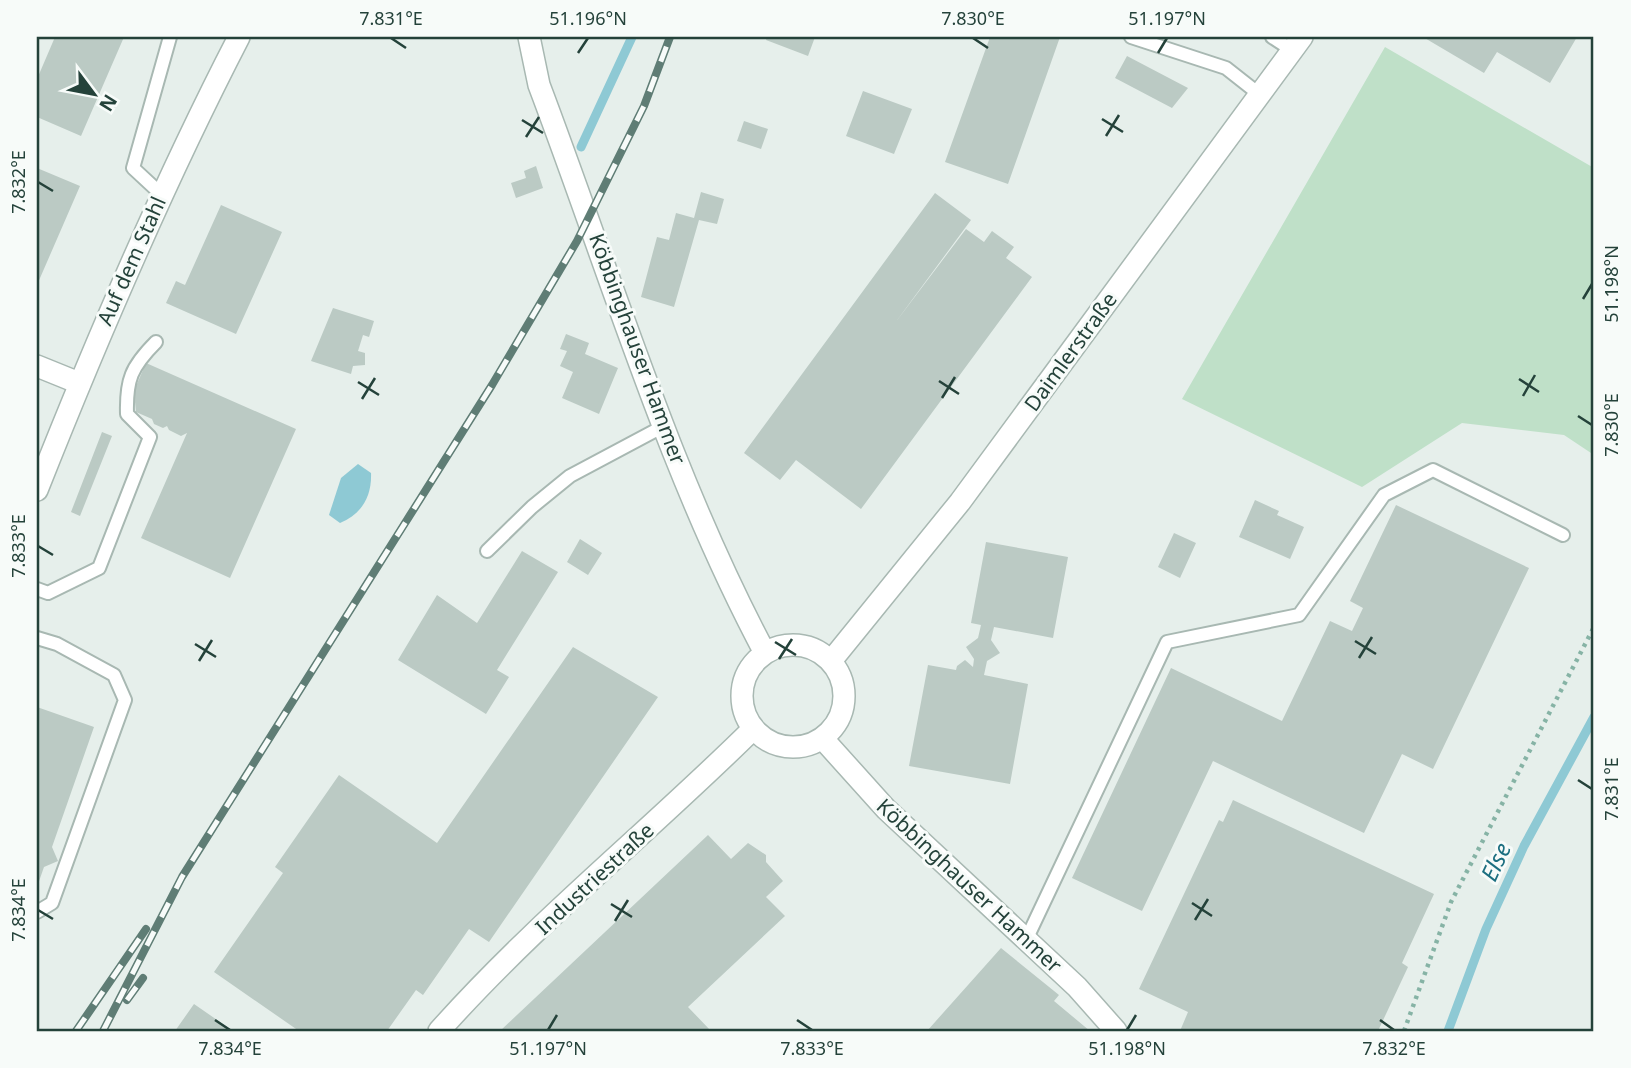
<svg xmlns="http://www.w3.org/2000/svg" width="1631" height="1068" viewBox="0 0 1631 1068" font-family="'Noto Sans',sans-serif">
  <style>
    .green { fill: #bfe0c8 }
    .water { fill: #8ec9d4 }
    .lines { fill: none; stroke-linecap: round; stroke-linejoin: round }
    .stream { stroke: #8ec9d4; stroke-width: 9 }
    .building { fill: #bbcac4 }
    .lane-casing { stroke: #a8b8b2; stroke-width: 16 }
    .street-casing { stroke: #a8b8b2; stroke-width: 24 }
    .path { stroke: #86b3a5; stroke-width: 4.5; stroke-dasharray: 3.5 5; stroke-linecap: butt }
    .lane { stroke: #fff; stroke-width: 12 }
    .street { stroke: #fff; stroke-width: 21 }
    .rail-casing { stroke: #5f7d75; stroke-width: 8 }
    .rail { stroke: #f7fbf9; stroke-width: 5; stroke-dasharray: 16; stroke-linecap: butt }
    .ticks { fill: none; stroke: #24423a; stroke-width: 2.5 }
    .labels { text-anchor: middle; stroke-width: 6; stroke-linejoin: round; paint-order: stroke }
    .street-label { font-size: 21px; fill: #24423a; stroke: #f7fbf9 }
    .water-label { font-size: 23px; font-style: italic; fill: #1c6f80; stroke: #f7fbf9 }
    .neatline { fill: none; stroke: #24423a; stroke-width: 2.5 }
    .ticks-label { font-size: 18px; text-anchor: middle; fill: #24423a }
  </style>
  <rect width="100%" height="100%" fill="#e6efeb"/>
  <path class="green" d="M 1385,47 L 1594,168 L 1594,455 L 1564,435 L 1462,423 L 1362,487 L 1182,399 Z"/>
  <path class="water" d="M 358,464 L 371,473 C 372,496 362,514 340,523 L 329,515 L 341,478 Z"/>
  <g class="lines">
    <path class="stream" d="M 581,147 L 632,37
      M 1448,1031 L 1486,929 L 1524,846 L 1594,717"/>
  </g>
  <path class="building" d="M 55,37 L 124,37 L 81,136 L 37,117 L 37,79 Z
    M 767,37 L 815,37 L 808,56 L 766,40 Z
    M 990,37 L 1060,37 L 1008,184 L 945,162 Z
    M 1423,37 L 1577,37 L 1550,83 L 1497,52 L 1484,73 Z
    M 1127,56 L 1188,88 L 1172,108 L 1115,78 Z
    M 863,91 L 912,109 L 894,154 L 846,136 Z
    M 744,121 L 768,129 L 761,149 L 737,141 Z
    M 536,166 L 543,188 L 516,198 L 511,183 L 526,178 L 524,171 Z
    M 37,168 L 80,186 L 37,285 Z
    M 701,192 L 724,199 L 717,224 L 699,220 L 674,307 L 641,297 L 657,237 L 669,240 L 676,213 L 694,218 Z
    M 935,193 L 971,220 L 895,323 L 966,229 L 984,242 L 992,231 L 1014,247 L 1006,258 L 1032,277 L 861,509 L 796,460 L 780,480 L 744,453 Z
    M 221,205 L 282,232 L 236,334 L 166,303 L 176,281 L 185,285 Z
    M 333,308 L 374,321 L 369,337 L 363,335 L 358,351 L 365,353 L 365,365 L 353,366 L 351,374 L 311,361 Z
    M 566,334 L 589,343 L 585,354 L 618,368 L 599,414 L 562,398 L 573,372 L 560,366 L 567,351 L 560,349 Z
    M 146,363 L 296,429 L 230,578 L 141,538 L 187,433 L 181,436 L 169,430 L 167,426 L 163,428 L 154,424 L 152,419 L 136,412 L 135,402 L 130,400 Z
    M 102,432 L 112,436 L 80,516 L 71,512 Z
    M 1255,500 L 1279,511 L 1277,515 L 1304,527 L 1290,559 L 1239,537 Z
    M 1396,505 L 1529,568 L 1433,769 L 1402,754 L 1364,833 L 1213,761 L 1142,911 L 1072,878 L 1171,668 L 1282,721 L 1330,621 L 1352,631 L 1363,608 L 1350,601 Z
    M 1174,533 L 1196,543 L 1180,578 L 1158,567 Z
    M 580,539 L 602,553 L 588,575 L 567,562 Z
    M 986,542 L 1068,557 L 1053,638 L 994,627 L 991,640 L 1000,653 L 987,661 L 984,675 L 1028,684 L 1010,784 L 909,766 L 928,665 L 956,670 L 957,666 L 965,660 L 973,667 L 974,659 L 966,647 L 978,638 L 981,625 L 971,623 Z
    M 522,551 L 558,572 L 497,670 L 509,677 L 486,714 L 398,660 L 437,595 L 477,623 Z
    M 573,647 L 658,697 L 489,942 L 469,929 L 423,995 L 416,990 L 387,1031 L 299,1031 L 214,972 L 283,873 L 275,867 L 339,775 L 437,843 Z
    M 37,707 L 94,727 L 52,847 L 58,861 L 44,867 L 37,887 Z
    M 1233,800 L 1434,894 L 1402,963 L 1408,967 L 1378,1031 L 1180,1031 L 1188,1012 L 1139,989 L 1219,820 L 1223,822 Z
    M 708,835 L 731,859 L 748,843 L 766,855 L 766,862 L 783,881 L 766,897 L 785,916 L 688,1007 L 711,1031 L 500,1031 Z
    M 1001,948 L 1059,995 L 1054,1001 L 1090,1031 L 927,1031 Z
    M 194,1004 L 233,1031 L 175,1031 Z"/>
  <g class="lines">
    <defs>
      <path id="lane" d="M 1131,37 L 1226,68 L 1259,94
        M 1272,37 L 1292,50
        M 161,194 L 133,168 L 170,37
        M 487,551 L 532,507 L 570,476 L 662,427
        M 37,589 L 48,593 L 99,568 L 150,437 L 127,414 C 126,380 131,367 156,342
        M 37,638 L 57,644 L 114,675 L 125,700 L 52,903 L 37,912
        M 1026,940 L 1167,642 L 1299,615 L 1384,495 L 1433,470 L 1563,535"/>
      <path id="street" d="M 529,37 L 539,85 C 611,275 669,473 765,653
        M 37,366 L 79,383
        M 37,490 C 98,336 163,184 239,37
        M742 696a51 51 0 1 1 102 0a51 51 0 1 1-102 0Z
        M 831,661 L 960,502 L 1302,37
        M 823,739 L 886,809 L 1077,987 L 1116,1031
        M 439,1031 C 535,923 650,831 753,729"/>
    </defs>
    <use href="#lane" class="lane-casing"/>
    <use href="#street" class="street-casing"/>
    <path class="path" d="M 1404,1031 L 1451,902 L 1594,627"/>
    <use href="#lane" class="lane"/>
    <use href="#street" class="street"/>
    <defs>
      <path id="rail" d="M 127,1000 L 143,978
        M 76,1031 L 146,929
        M 103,1031 L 182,877 L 492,385 L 577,241 L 644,106 L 670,37"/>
    </defs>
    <use href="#rail" class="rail-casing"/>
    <use href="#rail" class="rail"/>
  </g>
  <path class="ticks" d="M 391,38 L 406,48M 973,38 L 988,48M 578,53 L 588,38M 1158,53 L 1167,38M 1102,119 L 1123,132M 522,120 L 543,133M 1106,136 L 1119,115M 526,137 L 539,117M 38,182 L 53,191M 1583,299 L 1592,284M 1519,379 L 1539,392M 939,381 L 959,394M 358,382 L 379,395M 1523,396 L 1535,375M 942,398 L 955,377M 362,399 L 375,378M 1578,416 L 1592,425M 38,546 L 53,555M 1355,641 L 1376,654M 775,642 L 796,655M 195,644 L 216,657M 1359,658 L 1372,637M 779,659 L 792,639M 199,661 L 212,640M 1578,780 L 1592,789M 1192,903 L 1212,916M 611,904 L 632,917M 38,910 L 53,919M 1195,920 L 1208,899M 615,921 L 628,900M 215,1020 L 230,1030M 797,1020 L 812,1030M 1380,1020 L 1394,1030M 548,1030 L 557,1015M 1127,1030 L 1136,1015"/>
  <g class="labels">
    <g class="street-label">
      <text transform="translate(132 261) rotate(-66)" y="7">Auf dem Stahl</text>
      <text transform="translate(637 349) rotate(70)" y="7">Köbbinghauser Hammer</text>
      <text transform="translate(1071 352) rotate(-54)" y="7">Daimlerstraße</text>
      <text transform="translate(595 879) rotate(-43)" y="7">Industriestraße</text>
      <text transform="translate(969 886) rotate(43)" y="7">Köbbinghauser Hammer</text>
    </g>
    <g class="water-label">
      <text transform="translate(1496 862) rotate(-65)" y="8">Else</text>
    </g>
  </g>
  <rect width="1631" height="1068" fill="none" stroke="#f7fbf9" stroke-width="77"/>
  <g transform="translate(94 94) rotate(122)" stroke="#f7fbf9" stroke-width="5" paint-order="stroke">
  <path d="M0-5L12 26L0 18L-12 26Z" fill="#24423a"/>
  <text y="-10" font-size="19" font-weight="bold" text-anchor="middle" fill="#24423a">N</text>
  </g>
  <rect x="38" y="38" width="1554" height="992" class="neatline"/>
  <g class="ticks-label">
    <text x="391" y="25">7.831°E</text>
    <text x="588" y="25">51.196°N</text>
    <text x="973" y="25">7.830°E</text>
    <text x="1167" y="25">51.197°N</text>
    <text transform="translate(19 182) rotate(-90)" y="6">7.832°E</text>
    <text transform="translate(1612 284) rotate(-90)" y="6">51.198°N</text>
    <text transform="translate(1612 425) rotate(-90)" y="6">7.830°E</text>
    <text transform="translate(19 546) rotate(-90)" y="6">7.833°E</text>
    <text transform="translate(1612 789) rotate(-90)" y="6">7.831°E</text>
    <text transform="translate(19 910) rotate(-90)" y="6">7.834°E</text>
    <text x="230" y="1055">7.834°E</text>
    <text x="548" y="1055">51.197°N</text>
    <text x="812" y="1055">7.833°E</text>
    <text x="1127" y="1055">51.198°N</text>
    <text x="1394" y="1055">7.832°E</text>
  </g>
</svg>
